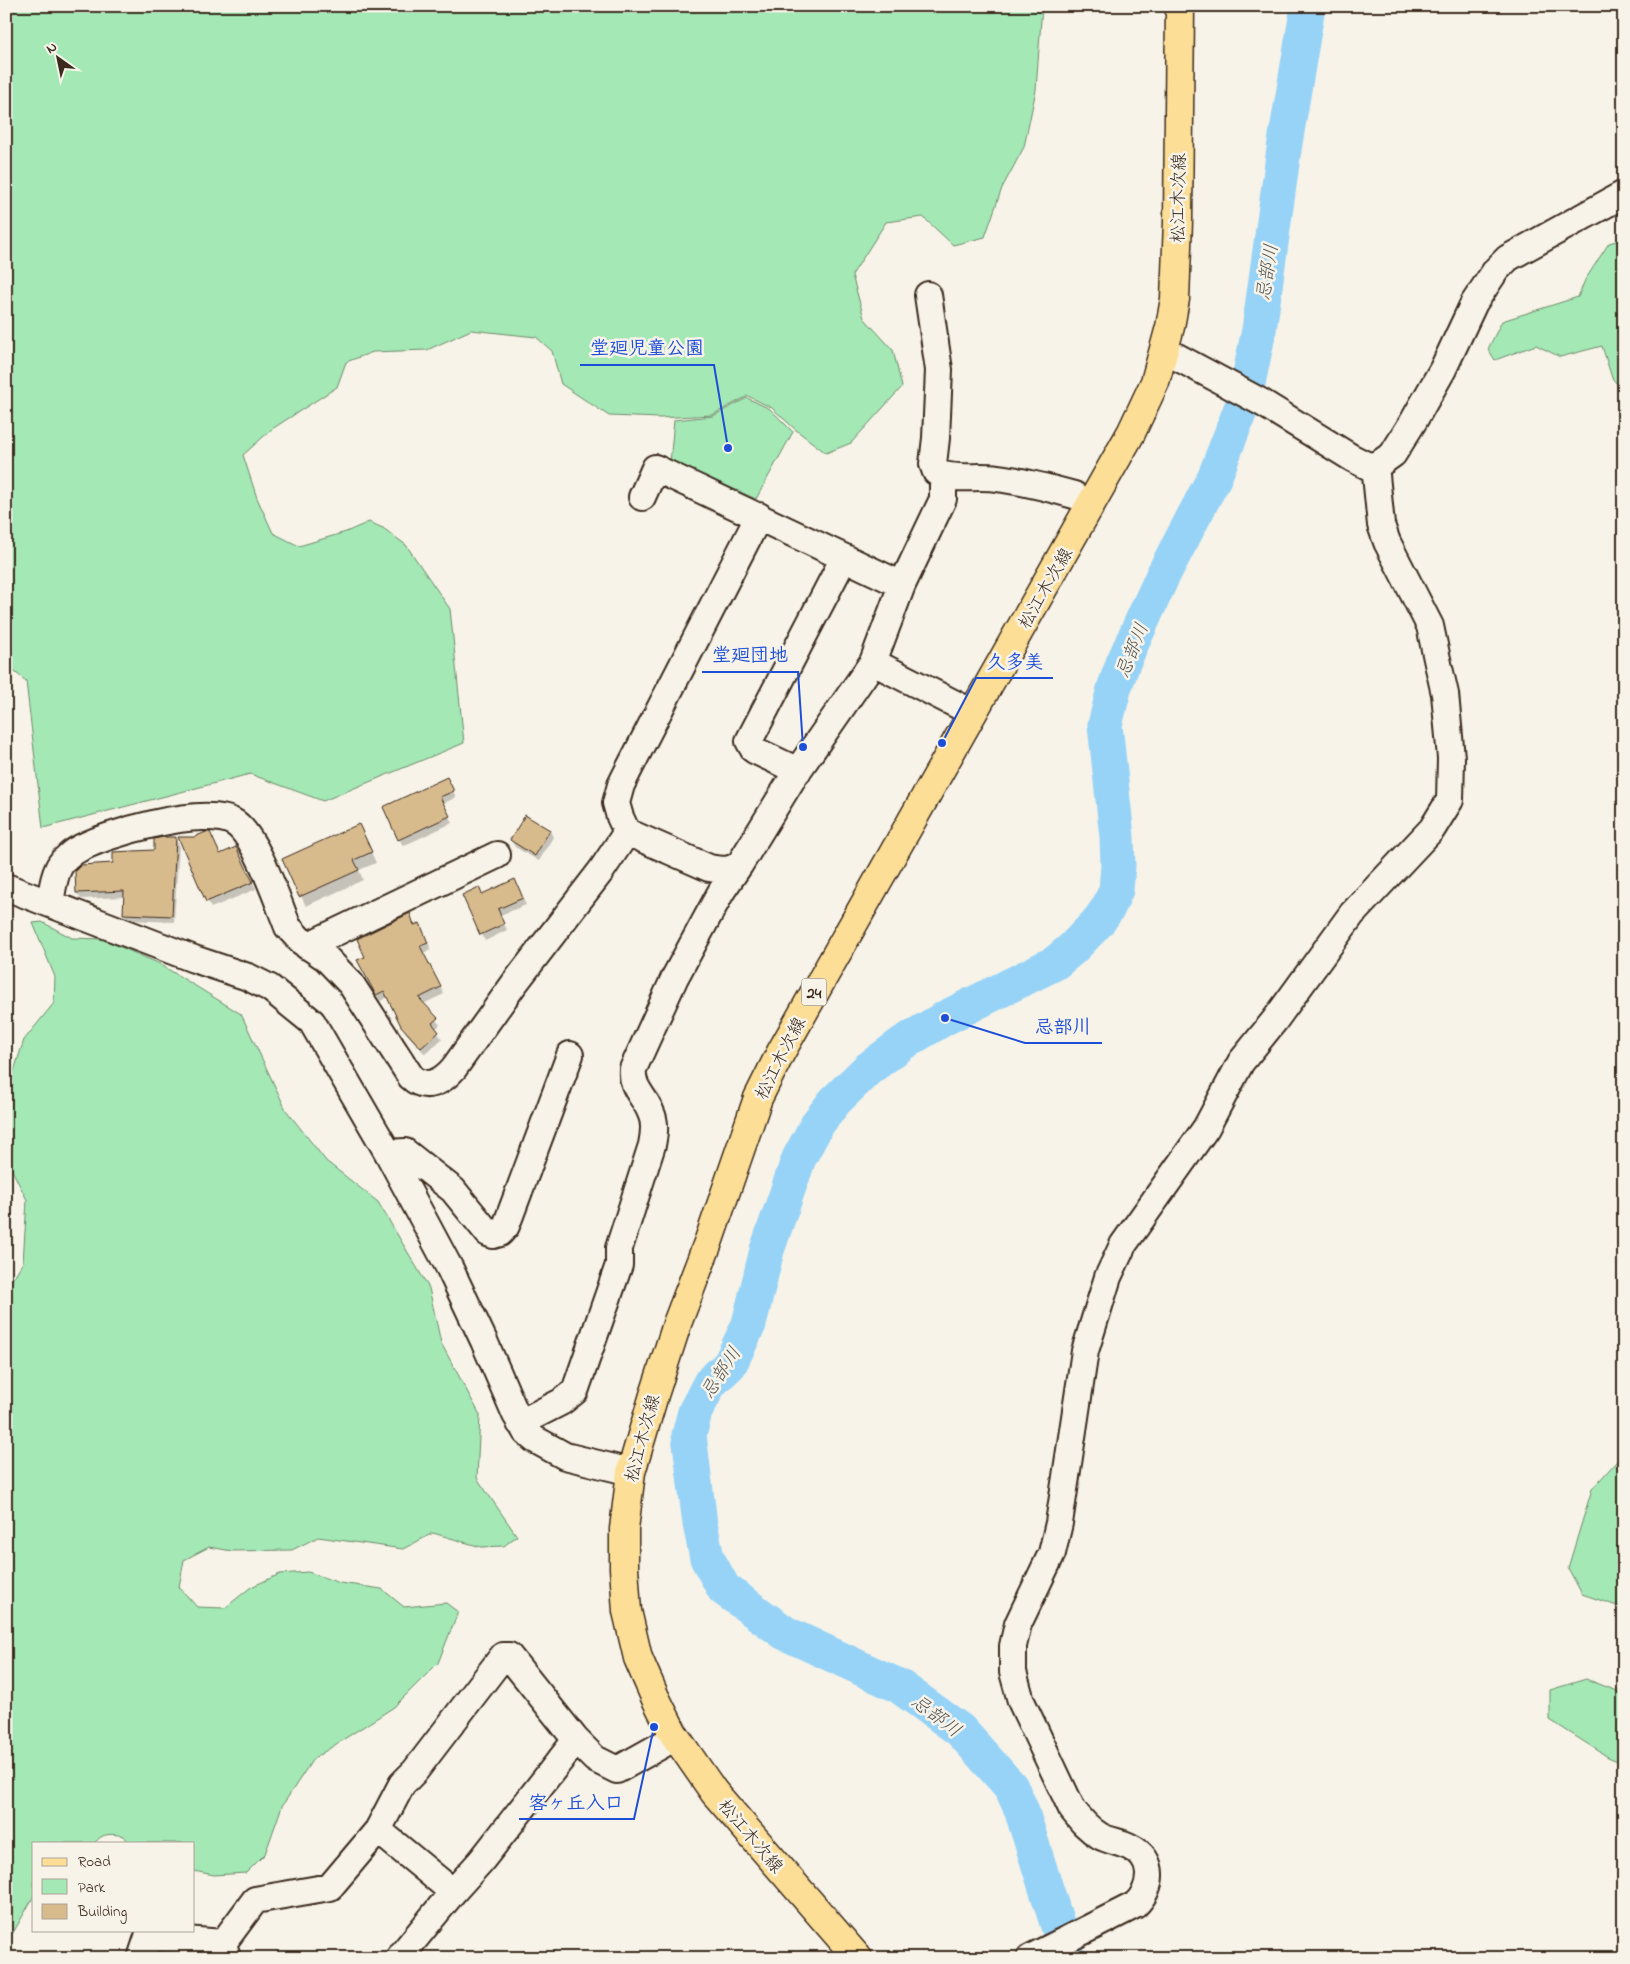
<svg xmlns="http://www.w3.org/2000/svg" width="1630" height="1964" viewBox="0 0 1630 1964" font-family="'Indie Flower','Klee One',sans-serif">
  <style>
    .green { fill: #a3e8b5; stroke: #6f896a }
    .shadow { fill: #0003 }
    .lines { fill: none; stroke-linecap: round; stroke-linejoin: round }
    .river { stroke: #97d3f7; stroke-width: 35 }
    .building { fill: #d8bb8d; stroke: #3b2a1e }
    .minor-casing { stroke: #3b2a1e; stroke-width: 30 }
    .major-casing { stroke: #3b2a1e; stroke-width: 31 }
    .minor { stroke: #f7f3e8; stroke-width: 26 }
    .major { stroke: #fcde96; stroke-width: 28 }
    .labels { text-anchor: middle; stroke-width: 5; stroke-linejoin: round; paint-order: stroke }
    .shield { fill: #f7f3e8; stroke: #73665b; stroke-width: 1 }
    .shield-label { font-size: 16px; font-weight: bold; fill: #3b2a1e }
    .street-label { font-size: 18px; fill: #3b2a1e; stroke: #f7f3e8 }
    .water-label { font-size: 19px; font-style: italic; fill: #525454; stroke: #f7f3e8 }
    .leader { fill: none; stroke: #1d4ed8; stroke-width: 2 }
    .callout-dot { fill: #1d4ed8; stroke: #f7f3e8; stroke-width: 2 }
    .callout-label { font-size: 19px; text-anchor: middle; font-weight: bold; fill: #1d4ed8; stroke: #f7f3e8; stroke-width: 5; stroke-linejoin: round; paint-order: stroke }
  </style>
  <rect width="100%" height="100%" fill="#f7f3e8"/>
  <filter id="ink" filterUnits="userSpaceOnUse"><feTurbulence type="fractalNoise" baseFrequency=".02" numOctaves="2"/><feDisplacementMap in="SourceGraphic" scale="10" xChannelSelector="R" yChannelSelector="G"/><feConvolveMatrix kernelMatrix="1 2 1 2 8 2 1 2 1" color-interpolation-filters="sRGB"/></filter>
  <g filter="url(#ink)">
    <path class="green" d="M 6,6 L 1042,6 L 1036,90 L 1024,147 L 1002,188 L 985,237 L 953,245 L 923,217 L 886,222 L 852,275 L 864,318 L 893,350 L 902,387 L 851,443 L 826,453 L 796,430 L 772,408 L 748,396 L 712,415 L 660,418 L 609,416 L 561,384 L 552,351 L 536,337 L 471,330 L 427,350 L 373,352 L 346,362 L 337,387 L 272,429 L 243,455 L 257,498 L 273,533 L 299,546 L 346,532 L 369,522 L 383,528 L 406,545 L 450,609 L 464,743 L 323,801 L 250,774 L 43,828 L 26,681 L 6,665 Z
      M 1624,239 L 1624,392 L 1612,378 L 1602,346 L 1560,357 L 1536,345 L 1495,360 L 1488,349 L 1502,321 L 1578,297 L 1585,280 L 1609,243 Z
      M 747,398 L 770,409 L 793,432 L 756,499 L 705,476 L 670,463 L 674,420 L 713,416 Z
      M 42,922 L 72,938 L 102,939 L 158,963 L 241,1014 L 286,1110 L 326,1161 L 378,1202 L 429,1288 L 441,1343 L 480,1415 L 477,1478 L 517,1536 L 504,1546 L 481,1547 L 433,1533 L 403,1549 L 318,1537 L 292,1550 L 232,1551 L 209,1547 L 184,1560 L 179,1587 L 197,1607 L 225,1608 L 251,1587 L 280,1574 L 308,1572 L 340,1583 L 382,1589 L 404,1607 L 446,1603 L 458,1612 L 438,1663 L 394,1707 L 313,1759 L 282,1806 L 265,1854 L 246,1873 L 214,1875 L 194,1871 L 194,1843 L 129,1843 L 124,1836 C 113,1834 102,1832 95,1843 L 34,1843 L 34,1896 L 13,1933 L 6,1937 L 6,1290 L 23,1262 L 27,1200 L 8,1162 L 8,1089 L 24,1040 L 54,1003 L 55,977 L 33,923 Z
      M 1624,1453 L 1624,1601 L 1620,1607 L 1582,1594 L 1568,1568 L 1592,1489 Z
      M 1586,1679 L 1620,1692 L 1624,1715 L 1624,1764 L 1608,1757 L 1550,1720 L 1550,1690 Z"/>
    <path class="shadow" d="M 450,785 L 456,797 L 443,804 L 452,823 L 403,846 L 384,808 Z
      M 526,816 L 550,831 L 553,837 L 539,861 L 515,847 L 511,840 Z
      M 364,836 L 376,863 L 359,870 L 363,880 L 306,906 L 301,896 Z
      M 175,838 L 179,845 L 174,922 L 128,920 L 124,913 L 125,897 L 81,899 L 77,893 L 115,864 L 155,851 Z
      M 180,838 L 220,855 L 239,855 L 256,889 L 211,908 Z
      M 515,881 L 526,905 L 500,915 L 507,930 L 485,941 L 463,895 L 482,895 Z
      M 413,921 L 415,927 L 420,925 L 423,931 L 431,949 L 423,953 L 444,994 L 423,1004 L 440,1025 L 435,1029 L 442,1039 L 425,1054 L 406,1033 L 388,997 L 380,1001 L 359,961 L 367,957 Z"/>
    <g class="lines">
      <path class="river" d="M 1068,1958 L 1021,1809 L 1011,1787 L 960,1730 L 899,1686 L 785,1633 L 724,1589 L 707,1558 L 700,1524 L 689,1435 L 695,1412 L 710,1383 L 730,1364 L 749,1324 L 767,1250 L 799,1158 L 818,1123 L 835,1101 L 868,1069 L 903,1043 L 945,1018 L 1055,963 L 1072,949 L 1098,922 L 1108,908 L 1116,890 L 1118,866 L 1117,837 L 1105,725 L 1114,689 L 1123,663 L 1163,575 L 1215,476 L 1245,398 L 1259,330 L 1284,149 L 1308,6"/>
    </g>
    <path class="building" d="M 447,777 L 454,791 L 440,797 L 450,816 L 398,840 L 383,807 Z
      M 525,815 L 550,830 L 535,856 L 510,840 Z
      M 359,824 L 372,852 L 354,860 L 359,870 L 299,897 L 282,859 Z
      M 206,832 L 210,832 L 220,854 L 236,847 L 253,882 L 206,902 L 178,837 L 194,837 Z
      M 163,837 L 176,837 L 172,916 L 123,914 L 124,891 L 76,893 L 75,871 L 81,865 L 113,863 L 113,852 L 154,850 L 154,839 Z
      M 515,879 L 523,898 L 498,909 L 504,924 L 480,935 L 462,895 L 479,887 L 482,894 Z
      M 410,913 L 414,925 L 420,923 L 428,943 L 420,946 L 441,987 L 419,998 L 438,1018 L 432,1023 L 439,1032 L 421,1048 L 401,1026 L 384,991 L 376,995 L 357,960 L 365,957 L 357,939 Z"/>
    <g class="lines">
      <defs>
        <path id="minor" d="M 928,295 L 939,370 L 936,438 L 933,464 L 936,472 C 951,481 979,475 997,478 C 1023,481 1049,488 1074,495
          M 1164,350 L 1261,402 L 1352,458 L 1368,466 L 1379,464 L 1393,454 L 1413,422 L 1443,369 L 1474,303 L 1496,270 L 1508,258 L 1526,248 L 1624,194
          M 642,497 L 655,468 L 902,585 L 873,662 L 794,776 L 740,864 C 729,872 722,870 709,868 L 627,832 L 620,817 L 616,803 L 621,785 L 628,771 L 759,516
          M 902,585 L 943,499 L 943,477
          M 873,662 L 973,713
          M 798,771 L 754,750 L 749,741 L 844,558
          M 6,887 L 194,959 L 248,977 L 270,988 L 312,1022 L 388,1153 L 450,1269 L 484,1341 L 516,1415 L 526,1432 L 534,1439 L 565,1456 L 631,1472
          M 50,904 C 52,891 54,871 63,861 C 67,858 70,854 75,851 C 103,834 207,804 235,823 C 257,838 277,900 288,927 L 301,941 L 326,958 L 351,984 L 411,1077 C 426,1091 442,1082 454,1068 L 514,984 L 601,871 L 627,832
          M 307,946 L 497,855
          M 388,1153 L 405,1152 L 453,1190 L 488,1233 L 493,1235 L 500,1233 L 506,1226 L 570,1055
          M 520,1423 L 561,1402 L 575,1391 L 619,1265 L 619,1248 L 652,1145 C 654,1135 656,1123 651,1113 C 645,1096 631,1089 633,1069 L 675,977 L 721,892 L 740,864
          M 378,1830 L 453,1892
          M 141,1958 L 148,1937 L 223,1943 L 218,1958
          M 227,1958 L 223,1943 L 255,1900 L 330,1887 L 378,1830 L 402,1784 L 415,1771 L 503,1656 L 509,1656 L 576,1740 L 595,1759 L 617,1770 L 676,1737
          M 399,1958 L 453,1892 L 481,1861 L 576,1740
          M 1030,1958 L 1135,1905 C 1153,1888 1156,1859 1130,1847 C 1121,1842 1109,1841 1100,1836 C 1088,1829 1081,1820 1072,1809 L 1021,1701 L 1013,1672 L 1013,1646 L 1018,1624 L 1052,1553 L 1059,1523 L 1085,1351 L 1108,1277 L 1123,1245 L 1206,1128 L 1241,1062 L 1275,1020 L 1352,914 L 1432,829 L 1450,800 L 1451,758 L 1445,694 L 1437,659 L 1430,626 L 1387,542 L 1381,525 L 1375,465"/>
        <path id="major" d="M 858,1958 L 714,1792 L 673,1733 L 655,1697 L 638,1658 L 627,1611 L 624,1568 L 624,1529 L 631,1472 L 654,1395 L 678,1321 L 709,1240 L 758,1098 L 781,1052 L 1131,433 L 1155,382 L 1170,327 L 1175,299 L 1178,221 L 1180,6"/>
      </defs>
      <use href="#minor" class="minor-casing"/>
      <use href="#major" class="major-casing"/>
      <use href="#minor" class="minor"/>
      <use href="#major" class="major"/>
    </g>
  </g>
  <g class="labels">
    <rect class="shield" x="801.5" y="978.5" width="25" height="27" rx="4"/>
    <g class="shield-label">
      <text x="814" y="998">24</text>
    </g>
    <g class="street-label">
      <text transform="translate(1178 198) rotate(-89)" y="6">松江木次線</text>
      <text transform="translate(1045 588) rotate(-60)" y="6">松江木次線</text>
      <text transform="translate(780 1058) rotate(-63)" y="6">松江木次線</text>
      <text transform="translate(642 1438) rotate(-75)" y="6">松江木次線</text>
      <text transform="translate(751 1836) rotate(50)" y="6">松江木次線</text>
    </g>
    <g class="water-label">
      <text transform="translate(1266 272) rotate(-81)" y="7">忌部川</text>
      <text transform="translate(1131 650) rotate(-68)" y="7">忌部川</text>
      <text transform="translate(720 1372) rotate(-57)" y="7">忌部川</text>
      <text transform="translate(937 1715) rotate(37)" y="7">忌部川</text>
    </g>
  </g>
  <path class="leader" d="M728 448L714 365H580M803 747L798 672H702M942 743L976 678H1053M945 1018L1025 1043H1102M654 1727L634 1819H519"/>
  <g class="callout-dot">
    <circle cx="728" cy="448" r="5"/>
    <circle cx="803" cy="747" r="5"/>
    <circle cx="942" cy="743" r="5"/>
    <circle cx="945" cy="1018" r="5"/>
    <circle cx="654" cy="1727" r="5"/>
  </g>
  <g class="callout-label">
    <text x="647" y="354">堂廻児童公園</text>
    <text x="750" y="661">堂廻団地</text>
    <text x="1015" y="668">久多美</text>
    <text x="1063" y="1033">忌部川</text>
    <text x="576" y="1809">客ヶ丘入口</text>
  </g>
  <rect width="1630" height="1964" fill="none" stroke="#f7f3e8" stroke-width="25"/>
  <rect x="12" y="12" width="1605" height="1939" fill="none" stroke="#3b2a1e" stroke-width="2" filter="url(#ink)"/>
  <rect x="32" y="1842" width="162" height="90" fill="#f7f3e8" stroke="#aca397"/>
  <rect x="42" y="1858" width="25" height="8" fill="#fcde96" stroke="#aca397"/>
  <text x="78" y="1866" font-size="15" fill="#3b2a1e">Road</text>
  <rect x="42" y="1879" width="25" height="15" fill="#a3e8b5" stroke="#aca397"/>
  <text x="78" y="1892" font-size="15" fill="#3b2a1e">Park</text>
  <rect x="42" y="1904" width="25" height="15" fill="#d8bb8d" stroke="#aca397"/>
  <text x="78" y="1916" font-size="15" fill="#3b2a1e">Building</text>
  <g transform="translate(58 58) rotate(327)" stroke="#f7f3e8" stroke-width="4" paint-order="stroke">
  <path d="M0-4L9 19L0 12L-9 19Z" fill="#3b2a1e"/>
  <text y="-8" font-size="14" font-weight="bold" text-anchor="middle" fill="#3b2a1e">N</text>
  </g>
</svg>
